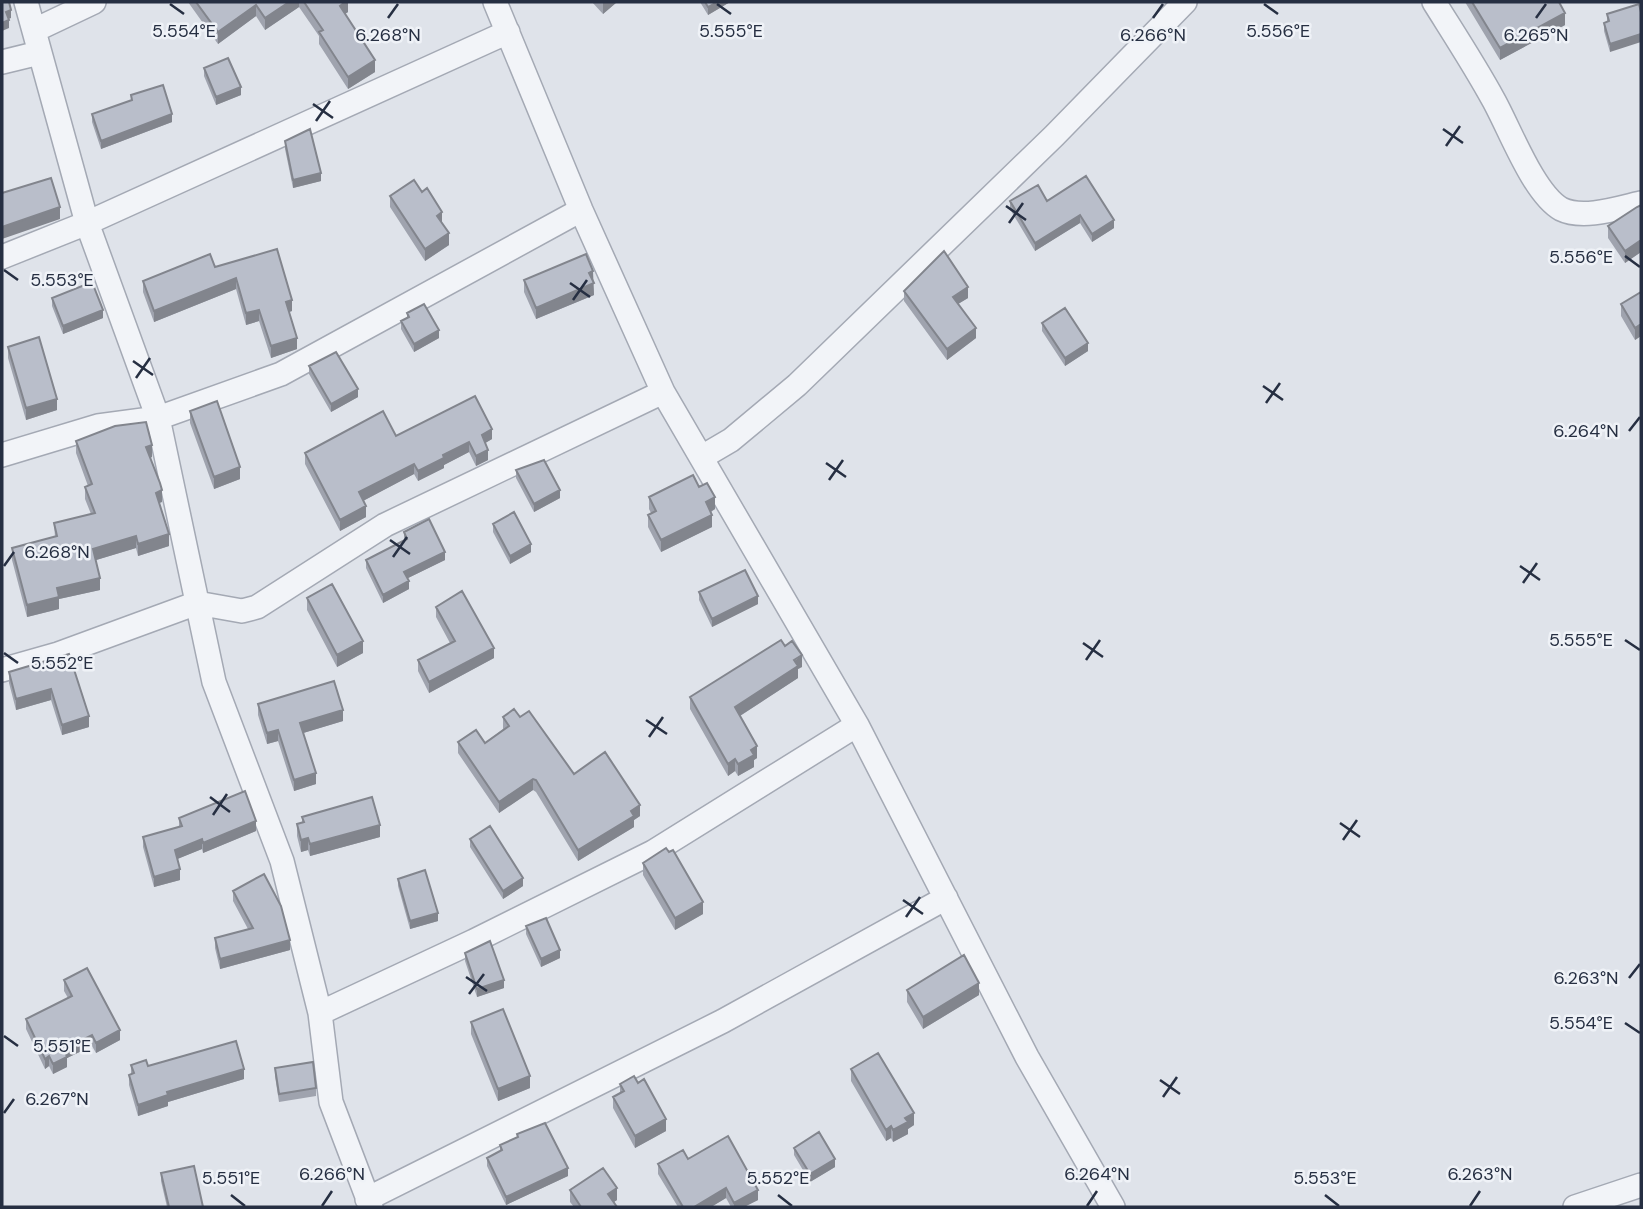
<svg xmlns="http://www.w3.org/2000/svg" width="1643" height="1209" viewBox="0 0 1643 1209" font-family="'DM Sans',sans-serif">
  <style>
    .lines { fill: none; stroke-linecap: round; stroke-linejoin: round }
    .street-casing { stroke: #a4a9b4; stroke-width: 26 }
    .street { stroke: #f2f4f8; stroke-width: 23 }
    .wall { fill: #9fa3ae }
    .shaded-wall { fill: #82858d }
    .building { fill: #b9beca; stroke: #82858d; stroke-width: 2 }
    .ticks { fill: none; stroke: #262f42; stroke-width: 2.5 }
    .ticks-label { font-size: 18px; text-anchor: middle; fill: #262f42; stroke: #eff2f7; stroke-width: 5; stroke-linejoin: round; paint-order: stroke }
  </style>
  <rect width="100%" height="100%" fill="#dfe3ea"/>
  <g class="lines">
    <defs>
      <path id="street" d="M 26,2 L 87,223 L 158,418 L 214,682 L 282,861 L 320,1013 L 331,1102 L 371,1207
        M 495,2 L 581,210 L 663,392 L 857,725 L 1027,1057 L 1113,1207
        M 1434,2 C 1454,34 1475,66 1493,99 C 1509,127 1533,193 1561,209 C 1583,220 1619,208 1641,203
        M 35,30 L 94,2
        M 2,62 L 39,53
        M 2,257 L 87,223 L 508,32
        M 2,455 L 98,426 L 158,418 L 281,374 L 581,210
        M 702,457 L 731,440 L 797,385 L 1054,136 L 1185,2
        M 2,670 L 58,654 L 197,603 L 242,611 L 257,607 L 385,525 L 663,392
        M 320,1013 L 474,941 L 653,852 L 857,725
        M 367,1199 L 723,1021 L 946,898
        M 1575,1207 L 1641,1185"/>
    </defs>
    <use href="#street" class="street-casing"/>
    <use href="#street" class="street"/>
  </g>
  <path class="wall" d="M 188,2 L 348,2 L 348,12 L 345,14 L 375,72 L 348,89 L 319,44 L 319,36 L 299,7 L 265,30 L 256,16 L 218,44 Z
    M 592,2 L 617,2 L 603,14 Z
    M 700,2 L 730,2 L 708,15 Z
    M 1465,2 L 1559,2 L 1565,25 L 1500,60 Z
    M 1639,4 L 1610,52 L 1604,31 L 1604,23 L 1607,22 L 1607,14 Z
    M 204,68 L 241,95 L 216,105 L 204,76 Z
    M 131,95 L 172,122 L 101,149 L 92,122 L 92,114 L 131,101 Z
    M 285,141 L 321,181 L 293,188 L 285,149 Z
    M 390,196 L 442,223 L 449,245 L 425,261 L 390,207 Z
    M 1010,201 L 1047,201 L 1114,228 L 1092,242 L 1080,223 L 1035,251 L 1010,209 Z
    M 1641,205 L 1641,252 L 1625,263 L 1608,238 L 1608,226 Z
    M 215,267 L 292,311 L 289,312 L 297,349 L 271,358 L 259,321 L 246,325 L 236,289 L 154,322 L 143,292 L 143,281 Z
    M 524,280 L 593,282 L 594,295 L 536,319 L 524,292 Z
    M 904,291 L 968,298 L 958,304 L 976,338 L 947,360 L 904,301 Z
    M 1641,292 L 1641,336 L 1635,340 L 1621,316 L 1621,304 Z
    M 52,298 L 103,318 L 63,334 L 52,306 Z
    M 407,313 L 439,338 L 414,352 L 401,329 L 401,321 L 407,318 Z
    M 1042,323 L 1088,351 L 1065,366 L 1042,331 Z
    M 8,347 L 57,410 L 26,420 L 8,358 Z
    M 309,366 L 358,397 L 331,412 L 309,374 Z
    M 190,411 L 240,479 L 214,489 L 190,423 Z
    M 396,436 L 492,439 L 485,443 L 488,460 L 476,466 L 469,452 L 444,465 L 444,468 L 418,481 L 414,474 L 363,501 L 366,517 L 340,531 L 305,464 L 305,453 Z
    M 76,441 L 152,457 L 150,458 L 162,502 L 159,503 L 169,546 L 138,556 L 136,548 L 96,560 L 100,590 L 59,599 L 59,609 L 27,617 L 12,560 L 12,548 L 55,537 L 54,523 L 91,514 L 85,499 L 85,487 L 88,486 L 76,453 Z
    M 516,470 L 560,498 L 534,512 L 516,478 Z
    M 699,487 L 715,509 L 711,512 L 712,527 L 661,552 L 648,527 L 648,515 L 651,513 L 649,509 L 649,497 Z
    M 493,524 L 531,552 L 510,564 L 493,532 Z
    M 404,532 L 445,560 L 408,578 L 409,589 L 383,603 L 366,568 L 366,560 L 404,540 Z
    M 699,592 L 758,604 L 712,627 L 699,600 Z
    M 307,598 L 363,653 L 337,667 L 307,610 Z
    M 436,607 L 494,658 L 429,693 L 418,671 L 418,660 L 450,643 L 436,617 Z
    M 69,654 L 89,727 L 62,735 L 51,700 L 16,710 L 9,683 L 9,672 Z
    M 802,667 L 798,669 L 798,678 L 740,716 L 757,758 L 754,760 L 754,767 L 738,776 L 735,771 L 728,776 L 690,709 L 690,697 Z
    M 258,704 L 343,721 L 303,733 L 316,784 L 294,791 L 278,741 L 267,744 L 258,715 Z
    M 503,717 L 520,717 L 574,774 L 640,816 L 634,820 L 634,827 L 578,861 L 536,792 L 533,790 L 499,813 L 458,753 L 458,742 L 485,743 L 503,729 Z
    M 302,817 L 380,837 L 310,856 L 308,850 L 301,852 L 297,836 L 297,824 L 302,823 Z
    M 179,818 L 256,831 L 203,853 L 202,849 L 177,859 L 180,880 L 154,887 L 143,847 L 143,837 L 179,827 Z
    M 470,839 L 523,886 L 503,899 L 470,847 Z
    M 643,863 L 703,914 L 675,930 L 643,875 Z
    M 398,879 L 438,921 L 410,929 L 398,886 Z
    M 233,891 L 290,950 L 220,969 L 215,948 L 215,938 L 248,929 L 233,901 Z
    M 526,926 L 560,958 L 541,967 L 526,934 Z
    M 465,953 L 504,988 L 477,997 L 465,961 Z
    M 64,980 L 120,1040 L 96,1053 L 92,1046 L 67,1058 L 67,1067 L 53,1074 L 49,1066 L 45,1069 L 26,1029 L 26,1019 L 68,998 L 64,991 Z
    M 907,990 L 979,995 L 923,1029 L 907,1002 Z
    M 471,1022 L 530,1088 L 498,1101 L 471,1034 Z
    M 131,1065 L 148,1066 L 244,1079 L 168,1102 L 168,1106 L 138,1116 L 129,1085 L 129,1075 L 131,1074 Z
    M 275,1068 L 316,1088 L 316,1096 L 279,1102 L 275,1076 Z
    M 851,1069 L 914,1125 L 908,1129 L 908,1134 L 893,1142 L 891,1138 L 886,1141 L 851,1081 Z
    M 620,1084 L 666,1131 L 635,1148 L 613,1108 L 613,1097 L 620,1093 Z
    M 517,1134 L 568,1176 L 506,1205 L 487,1166 L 487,1158 L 500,1152 L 500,1145 L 517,1137 Z
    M 794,1148 L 835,1167 L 810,1182 L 794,1155 Z
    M 688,1159 L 758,1200 L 744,1207 L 731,1207 L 726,1198 L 711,1207 L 678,1207 L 658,1174 L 658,1164 Z
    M 161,1173 L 203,1207 L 167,1207 L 161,1181 Z
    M 570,1190 L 617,1200 L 613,1202 L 617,1207 L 574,1207 L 570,1202 Z"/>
  <path class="shaded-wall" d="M 289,2 L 299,2 L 299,7 L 265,30 L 265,18 Z
    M 345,2 L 348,2 L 348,12 L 340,17 L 340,6 Z
    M 603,2 L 617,2 L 603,14 Z
    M 717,2 L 730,2 L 708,15 L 708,7 Z
    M 256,5 L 256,16 L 218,44 L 218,32 Z
    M 11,10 L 11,18 L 6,20 L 6,12 Z
    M 1565,13 L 1565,25 L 1500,60 L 1500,48 Z
    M 9,20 L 9,28 L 2,31 L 2,23 Z
    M 1641,34 L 1641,42 L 1610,52 L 1610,44 Z
    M 375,60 L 375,72 L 348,89 L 348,77 Z
    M 241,87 L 241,95 L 216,105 L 216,97 Z
    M 172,114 L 172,122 L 101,149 L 101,141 Z
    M 321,173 L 321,181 L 293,188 L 293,180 Z
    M 60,207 L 60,219 L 2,239 L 2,227 Z
    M 442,212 L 442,224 L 437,216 Z
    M 1080,215 L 1080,223 L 1035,251 L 1035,243 Z
    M 1114,220 L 1114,228 L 1092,242 L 1092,234 Z
    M 449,233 L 449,245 L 425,261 L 425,249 Z
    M 1641,240 L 1641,252 L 1625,263 L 1625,251 Z
    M 593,271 L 594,295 L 536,319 L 536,308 Z
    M 236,278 L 236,289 L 154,322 L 154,311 Z
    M 968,287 L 968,298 L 953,307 L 953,297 Z
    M 292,300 L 292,311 L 286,313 L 286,302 Z
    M 103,310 L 103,318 L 63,334 L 63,326 Z
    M 259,310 L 259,321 L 246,325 L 246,313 Z
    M 1641,324 L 1641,336 L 1635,340 L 1635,328 Z
    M 976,328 L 976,338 L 947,360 L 947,349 Z
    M 439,330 L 439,338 L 414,352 L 414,344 Z
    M 297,338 L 297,349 L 271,358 L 271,346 Z
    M 1088,343 L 1088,351 L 1065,366 L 1065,358 Z
    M 358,389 L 358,397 L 331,412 L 331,404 Z
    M 57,399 L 57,410 L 26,420 L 26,408 Z
    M 492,429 L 492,439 L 482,445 L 482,435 Z
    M 469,442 L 469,452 L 444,465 L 444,468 L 418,481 L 418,471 L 443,455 Z
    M 152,445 L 152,457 L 146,459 L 146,447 Z
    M 488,450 L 488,460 L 476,466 L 476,456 Z
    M 414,464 L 414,474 L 359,503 L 359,492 Z
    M 240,467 L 240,479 L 214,489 L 214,477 Z
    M 162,490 L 162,502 L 156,504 L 156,493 Z
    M 560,490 L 560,498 L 534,512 L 534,504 Z
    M 715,497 L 715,509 L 706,514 L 706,502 Z
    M 366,506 L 366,517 L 340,531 L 340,520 Z
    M 712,515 L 712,527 L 661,552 L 661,540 Z
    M 169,534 L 169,546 L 138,556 L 138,544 Z
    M 136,536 L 136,548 L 93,561 L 93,549 Z
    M 531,544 L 531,552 L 510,564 L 510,556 Z
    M 445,552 L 445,560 L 404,580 L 404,572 Z
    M 100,578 L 100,590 L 59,599 L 59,609 L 27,617 L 27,605 L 57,588 Z
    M 409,581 L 409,589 L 383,603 L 383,595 Z
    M 758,596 L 758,604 L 712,627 L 712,619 Z
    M 363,641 L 363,653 L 337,667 L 337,655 Z
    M 494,648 L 494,658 L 429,693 L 429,682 Z
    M 802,655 L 802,667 L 798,669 L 798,678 L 735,719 L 735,707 Z
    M 51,689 L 51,700 L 16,710 L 16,699 Z
    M 343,710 L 343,721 L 300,734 L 300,723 Z
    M 89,716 L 89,727 L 62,735 L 62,725 Z
    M 278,730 L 278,741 L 267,744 L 267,733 Z
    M 757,746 L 757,758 L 754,760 L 754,767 L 738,776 L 738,764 L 751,750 Z
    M 735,759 L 735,771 L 728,776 L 728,764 Z
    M 316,773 L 316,784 L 294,791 L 294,780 Z
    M 533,779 L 533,790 L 499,813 L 499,802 Z
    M 640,805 L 640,816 L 634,820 L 634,827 L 578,861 L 578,850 Z
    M 256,821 L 256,831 L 203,853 L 203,843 Z
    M 380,825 L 380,837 L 310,856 L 310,844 Z
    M 308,838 L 308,850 L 301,852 L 301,840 Z
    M 202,839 L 202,849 L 175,860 L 175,850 Z
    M 180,869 L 180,880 L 154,887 L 154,877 Z
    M 523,878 L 523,886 L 503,899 L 503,891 Z
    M 703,902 L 703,914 L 675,930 L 675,918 Z
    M 438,913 L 438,921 L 410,929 L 410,921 Z
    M 290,940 L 290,950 L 220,969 L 220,959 Z
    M 560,950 L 560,958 L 541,967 L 541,959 Z
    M 504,980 L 504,988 L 477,997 L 477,989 Z
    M 979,983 L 979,995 L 923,1029 L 923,1017 Z
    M 120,1030 L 120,1040 L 96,1053 L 96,1043 Z
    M 92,1035 L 92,1046 L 67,1058 L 67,1067 L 53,1074 L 53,1064 L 64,1049 Z
    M 49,1056 L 49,1066 L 45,1069 L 45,1059 Z
    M 244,1069 L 244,1079 L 168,1102 L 168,1106 L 138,1116 L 138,1105 L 167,1092 Z
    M 530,1076 L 530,1088 L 498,1101 L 498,1089 Z
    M 914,1113 L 914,1125 L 908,1129 L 908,1134 L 893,1142 L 893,1130 L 905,1118 Z
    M 666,1119 L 666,1131 L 635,1148 L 635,1136 Z
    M 891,1126 L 891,1138 L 886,1141 L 886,1130 Z
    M 835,1159 L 835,1167 L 810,1182 L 810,1174 Z
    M 568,1168 L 568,1176 L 506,1205 L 506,1197 Z
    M 617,1188 L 617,1200 L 608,1206 L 608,1194 Z
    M 726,1188 L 726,1198 L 711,1207 L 694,1207 Z
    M 758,1190 L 758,1200 L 744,1207 L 734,1207 L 734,1203 Z"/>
  <path class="building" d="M 2,2 L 9,2 L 11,10 L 6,12 L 9,20 L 2,23 Z
    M 196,2 L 289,2 L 265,18 L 256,5 L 218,32 Z
    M 304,2 L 345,2 L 340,6 L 375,60 L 348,77 L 319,32 L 323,30 Z
    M 705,2 L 717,2 L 708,7 Z
    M 1472,2 L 1559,2 L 1565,13 L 1500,48 Z
    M 1639,4 L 1641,12 L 1641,34 L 1610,44 L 1604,23 L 1609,21 L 1607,14 Z
    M 228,58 L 241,87 L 216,97 L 204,68 Z
    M 163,85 L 172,114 L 101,141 L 92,114 L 132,100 L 131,95 Z
    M 310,129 L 321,173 L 293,180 L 285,141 Z
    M 1086,176 L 1114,220 L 1092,234 L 1080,215 L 1035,243 L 1010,201 L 1038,185 L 1047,201 Z
    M 51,178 L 60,207 L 2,227 L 2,193 Z
    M 414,180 L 422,192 L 427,188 L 442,212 L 437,216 L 449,233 L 425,249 L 390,196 Z
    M 1641,205 L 1641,240 L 1625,251 L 1608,226 L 1637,207 Z
    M 277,249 L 292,300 L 286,302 L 297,338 L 271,346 L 259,310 L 246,313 L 236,278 L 154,311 L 143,281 L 210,254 L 215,267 Z
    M 944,251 L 968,287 L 953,297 L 976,328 L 947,349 L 904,291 Z
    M 586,254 L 593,271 L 589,273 L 594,283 L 536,308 L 524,280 Z
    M 92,282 L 103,310 L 63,326 L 52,298 Z
    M 1641,292 L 1641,324 L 1635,328 L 1621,304 Z
    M 424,304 L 439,330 L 414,344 L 401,321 L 409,317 L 407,313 Z
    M 1065,308 L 1088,343 L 1065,358 L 1042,323 Z
    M 39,337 L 57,399 L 26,408 L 8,347 Z
    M 336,352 L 358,389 L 331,404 L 309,366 Z
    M 475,396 L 492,429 L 482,435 L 488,450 L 476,456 L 469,442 L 443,455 L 444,458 L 418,471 L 414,464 L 359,492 L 366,506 L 340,520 L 305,453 L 383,411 L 396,436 Z
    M 217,401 L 240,467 L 214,477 L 190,411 Z
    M 146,422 L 152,445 L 146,447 L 160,483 L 162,490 L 156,493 L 169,534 L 138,544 L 136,536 L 93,549 L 100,578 L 57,588 L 59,597 L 27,605 L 12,548 L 57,536 L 54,523 L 95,513 L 85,487 L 92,484 L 76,441 L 115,426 Z
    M 544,460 L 560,490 L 534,504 L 516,470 Z
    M 693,475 L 699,487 L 707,483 L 715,497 L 706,502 L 712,515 L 661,540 L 648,515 L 656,511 L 649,497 Z
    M 514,512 L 531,544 L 510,556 L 493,524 Z
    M 429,519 L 445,552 L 404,572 L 409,581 L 383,595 L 366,560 L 407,539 L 404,532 Z
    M 745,570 L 758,596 L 712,619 L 699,592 Z
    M 332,584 L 363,641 L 337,655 L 307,598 Z
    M 462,591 L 494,648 L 429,682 L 418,660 L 455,641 L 436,607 Z
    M 781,640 L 785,646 L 792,641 L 802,655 L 794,660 L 798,666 L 735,707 L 757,746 L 751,750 L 754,755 L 738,764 L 735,759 L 728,764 L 690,697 Z
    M 69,654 L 89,716 L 62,725 L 51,689 L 16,699 L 9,672 Z
    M 334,681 L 343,710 L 300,723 L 316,773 L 294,780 L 278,730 L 267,733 L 258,704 Z
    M 514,709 L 520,717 L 529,711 L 574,774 L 605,752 L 640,805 L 631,811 L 634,816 L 578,850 L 536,780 L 533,779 L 499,802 L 458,742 L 476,730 L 485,743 L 509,726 L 503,717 Z
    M 245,791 L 256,821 L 203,843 L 202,839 L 175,850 L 180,869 L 154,877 L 143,837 L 182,826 L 179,818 Z
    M 372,797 L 380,825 L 310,844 L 308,838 L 301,840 L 297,824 L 304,822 L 302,817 Z
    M 490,826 L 523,878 L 503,891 L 470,839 Z
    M 666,848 L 669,852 L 673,850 L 703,902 L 675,918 L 643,863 Z
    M 425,870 L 438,913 L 410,921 L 398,879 Z
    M 264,874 L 281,906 L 290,940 L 220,959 L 215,938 L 253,928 L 233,891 Z
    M 546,918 L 560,950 L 541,959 L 526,926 Z
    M 490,941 L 504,980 L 477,989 L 465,953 Z
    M 964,955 L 979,983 L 923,1017 L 907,990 Z
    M 87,968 L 120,1030 L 96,1043 L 92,1035 L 64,1049 L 67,1057 L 53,1064 L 49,1056 L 45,1059 L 26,1019 L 72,996 L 64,980 Z
    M 503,1009 L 530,1076 L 498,1089 L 471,1022 Z
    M 236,1041 L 244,1069 L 167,1092 L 168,1095 L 138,1105 L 129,1075 L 134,1073 L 131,1065 L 146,1060 L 148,1066 Z
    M 878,1053 L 914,1113 L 905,1118 L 908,1122 L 893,1130 L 891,1126 L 886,1130 L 851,1069 Z
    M 313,1062 L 316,1088 L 279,1094 L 275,1068 Z
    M 634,1076 L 638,1083 L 644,1079 L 666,1119 L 635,1136 L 613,1097 L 624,1091 L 620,1084 Z
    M 545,1123 L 568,1168 L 506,1197 L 487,1158 L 502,1150 L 500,1145 L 518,1137 L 517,1134 Z
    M 819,1132 L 835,1159 L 810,1174 L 794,1148 Z
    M 728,1136 L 758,1190 L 734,1203 L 726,1188 L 694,1207 L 683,1207 L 658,1164 L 683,1150 L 688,1159 Z
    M 194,1166 L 203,1207 L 169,1207 L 161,1173 Z
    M 603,1168 L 617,1188 L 608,1194 L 617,1207 L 581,1207 L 570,1190 Z"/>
  <path class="ticks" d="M 170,4 L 184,14M 717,4 L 731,14M 1264,4 L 1278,14M 388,18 L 398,4M 1153,18 L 1163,4M 1536,18 L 1546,4M 313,104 L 333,118M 316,121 L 330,101M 1443,129 L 1463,143M 1446,146 L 1460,126M 1006,206 L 1026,220M 1009,223 L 1023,203M 1625,256 L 1640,267M 4,270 L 18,280M 570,283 L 590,297M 573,300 L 587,280M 133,361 L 153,375M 136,378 L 150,358M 1263,386 L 1283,400M 1266,403 L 1280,383M 1629,431 L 1640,417M 826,463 L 846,477M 829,480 L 843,460M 390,540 L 410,554M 393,557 L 407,537M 4,566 L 14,552M 1520,566 L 1540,580M 1523,583 L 1537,563M 1625,640 L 1640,650M 1083,643 L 1103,657M 4,653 L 18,663M 1086,660 L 1100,640M 646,720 L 667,734M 649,737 L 663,717M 210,797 L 230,812M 213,815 L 227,794M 1340,823 L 1360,837M 1343,840 L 1357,820M 903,900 L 923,914M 906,917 L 920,897M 466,977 L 487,991M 1629,978 L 1640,964M 469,994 L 484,974M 1625,1023 L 1640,1033M 4,1036 L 18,1046M 1160,1080 L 1180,1094M 1163,1097 L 1177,1077M 4,1113 L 14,1099M 231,1195 L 245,1206M 778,1195 L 792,1206M 1325,1195 L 1339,1206M 322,1206 L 332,1191M 1087,1206 L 1097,1191M 1470,1206 L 1480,1191"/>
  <g class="ticks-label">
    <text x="184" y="37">5.554°E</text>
    <text x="731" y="37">5.555°E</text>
    <text x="1278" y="37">5.556°E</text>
    <text x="388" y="41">6.268°N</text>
    <text x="1153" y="41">6.266°N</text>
    <text x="1536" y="41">6.265°N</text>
    <text x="1581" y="263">5.556°E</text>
    <text x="62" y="286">5.553°E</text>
    <text x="1586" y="437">6.264°N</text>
    <text x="57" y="558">6.268°N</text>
    <text x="1581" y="646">5.555°E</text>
    <text x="62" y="669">5.552°E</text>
    <text x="1586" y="984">6.263°N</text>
    <text x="1581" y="1029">5.554°E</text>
    <text x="62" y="1052">5.551°E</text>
    <text x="57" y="1105">6.267°N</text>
    <text x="332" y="1180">6.266°N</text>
    <text x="1097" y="1180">6.264°N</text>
    <text x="1480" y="1180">6.263°N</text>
    <text x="231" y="1184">5.551°E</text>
    <text x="778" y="1184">5.552°E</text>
    <text x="1325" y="1184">5.553°E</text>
  </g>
  <rect width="1643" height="1209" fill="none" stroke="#262f42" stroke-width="7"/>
</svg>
